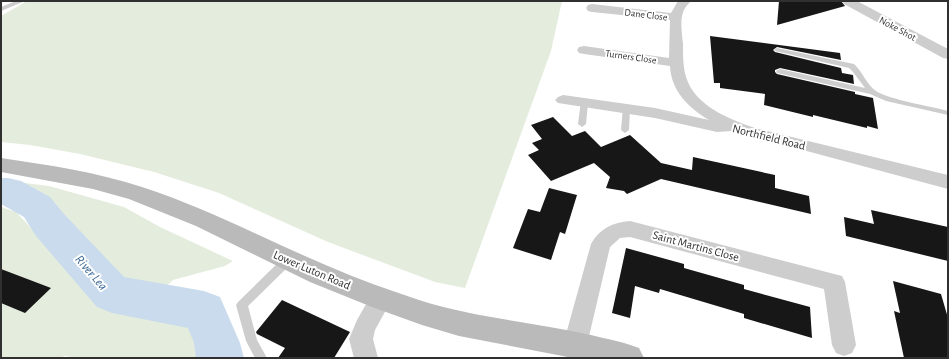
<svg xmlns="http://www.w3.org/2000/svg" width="949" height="359" viewBox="0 0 949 359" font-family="'Alegreya Sans',sans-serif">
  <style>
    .green { fill: #e4eddd }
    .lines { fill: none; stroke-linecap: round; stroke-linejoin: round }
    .river { fill: #c9dbed; fill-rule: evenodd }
    .building { fill: #171717 }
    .service { fill: #cdcdcd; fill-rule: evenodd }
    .minor { fill: #cdcdcd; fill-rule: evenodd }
    .secondary { fill: #bababa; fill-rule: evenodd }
    .labels { text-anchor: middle; stroke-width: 4; stroke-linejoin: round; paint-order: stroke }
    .far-street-label { font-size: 10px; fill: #303030; stroke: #fff }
    .street-label { font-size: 12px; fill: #303030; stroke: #fff }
    .water-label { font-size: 13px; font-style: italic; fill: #3a6895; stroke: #fff }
  </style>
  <rect width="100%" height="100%" fill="#fff"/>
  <path class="green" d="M 27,1 L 562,1 L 551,51 L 465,288 L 435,282 L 328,242 L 219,193 L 154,172 L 80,154 L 30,145 L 1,142 L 1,16 Z
    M 1,180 L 49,186 L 124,207 L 160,227 L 233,261 L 225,266 L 173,280 L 150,302 L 112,294 L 50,225 L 37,207 L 8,191 L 1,191 Z
    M 1,207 L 16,212 L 65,264 L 110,307 L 165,310 L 193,319 L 205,339 L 205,358 L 81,358 L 64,356 L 62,358 L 1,358 Z"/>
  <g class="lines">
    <path class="river" d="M 1,178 L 8,178 L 21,181 L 50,197 L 64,214 L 124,277 L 204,291 L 220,297 L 240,343 L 244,358 L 196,358 L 194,343 L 188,328 L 112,313 L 97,307 L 36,236 L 24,217 L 1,204 Z"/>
  </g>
  <path class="building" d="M 779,1 L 841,1 L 845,6 L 777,25 Z
    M 710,36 L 840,53 L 841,60 L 777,47 L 773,50 L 775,52 L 841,68 L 842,73 L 853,75 L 854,84 L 780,68 L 775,70 L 775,72 L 777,74 L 855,92 L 855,94 L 873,98 L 878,129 L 867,126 L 867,128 L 813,115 L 813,117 L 764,105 L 765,94 L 720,88 L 720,83 L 714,83 Z
    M 553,117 L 572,136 L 585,131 L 601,147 L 630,135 L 661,163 L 692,170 L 693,157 L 775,175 L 775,188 L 809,196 L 811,214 L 661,179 L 627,194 L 624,191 L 606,188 L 610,177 L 594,163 L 551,181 L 528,155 L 539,150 L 532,143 L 542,139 L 531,125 Z
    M 549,188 L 577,195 L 565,234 L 560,232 L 551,260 L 513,248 L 528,209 L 540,212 Z
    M 871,210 L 948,227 L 948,261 L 846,236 L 844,217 L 874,224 Z
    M 626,248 L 684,264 L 684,268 L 744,285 L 744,289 L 810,307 L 812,338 L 744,318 L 744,314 L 660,289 L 659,293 L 635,286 L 630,318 L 612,313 Z
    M 1,269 L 51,288 L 25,313 L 1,303 Z
    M 893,281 L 941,294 L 948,318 L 948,358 L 904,358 L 894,311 L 900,313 Z
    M 282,300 L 350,332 L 334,358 L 278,358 L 285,348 L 257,334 L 256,332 Z"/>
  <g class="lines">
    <path class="service" d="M 16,1 L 25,1 L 1,11 L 1,7 Z
      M 777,48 L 854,64 C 862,71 867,85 876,91 C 890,100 930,106 948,111 L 948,115 L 886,101 L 870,94 L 777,73 L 776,71 L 780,69 L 865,88 L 853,72 L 849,68 L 775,51 L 774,50 Z
      M 581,101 L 584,101 L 588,103 L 586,124 L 582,127 L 578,124 Z
      M 623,107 L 629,107 L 630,109 L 629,130 L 625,133 L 621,130 Z
      M 288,256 L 292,257 L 293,260 L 292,263 L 248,306 L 257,340 L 267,358 L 255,358 L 246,341 L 236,305 L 238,302 L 284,257 Z"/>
    <path class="minor" d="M 678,1 L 691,1 C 689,3 687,5 685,8 C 679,17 682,34 683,44 C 683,55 683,67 686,77 C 695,106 729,119 755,128 L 948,175 L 948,189 L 732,131 L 717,132 L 655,118 L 558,103 L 555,100 L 558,97 L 563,95 L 655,108 L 709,120 C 689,108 671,91 670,66 L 584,54 L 579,53 L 577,50 L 579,47 L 584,46 L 669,58 L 670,20 L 592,12 L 588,11 L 586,8 L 588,5 L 592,4 L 671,13 Z
      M 842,1 L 857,1 L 948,49 L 948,59 L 943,58 L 844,4 Z
      M 630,221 L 842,276 L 845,282 L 856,345 L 852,353 L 844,356 L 836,353 L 832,345 L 824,289 L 630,237 L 620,238 L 610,247 L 587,345 L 583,353 L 575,356 L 567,353 L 563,345 L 591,244 C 599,229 613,222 630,221 Z
      M 381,289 L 389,292 L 392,299 L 375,330 L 373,339 L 378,358 L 354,358 L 349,339 L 357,320 L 373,292 Z"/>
    <path class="secondary" d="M 1,158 C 49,165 96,172 142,187 C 207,208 266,240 328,266 C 358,279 389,290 419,300 C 475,318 534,322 591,335 C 607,339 624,342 639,348 L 644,358 L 573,358 L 459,336 L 422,325 L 372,307 L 310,282 L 196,226 L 129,199 L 93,189 L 1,172 Z"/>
  </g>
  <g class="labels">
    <g class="far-street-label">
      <text transform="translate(646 14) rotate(7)" y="4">Dane Close</text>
      <text transform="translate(898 28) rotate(28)" y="4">Noke Shot</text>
      <text transform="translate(631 56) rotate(8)" y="4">Turners Close</text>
    </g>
    <g class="street-label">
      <text transform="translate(769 137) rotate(14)" y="4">Northfield Road</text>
      <text transform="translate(696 246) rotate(15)" y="4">Saint Martins Close</text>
      <text transform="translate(312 270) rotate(23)" y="4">Lower Luton Road</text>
    </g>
    <g class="water-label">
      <text transform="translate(92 272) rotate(49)" y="5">River Lea</text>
    </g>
  </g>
  <rect width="949" height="359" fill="none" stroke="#303030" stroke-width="4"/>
</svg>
